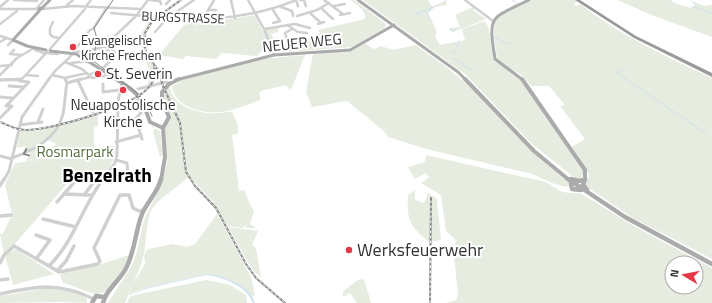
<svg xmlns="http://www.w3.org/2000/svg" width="712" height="303" viewBox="0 0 712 303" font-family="'Titillium Web',sans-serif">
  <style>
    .green { fill: #e6ecdf; fill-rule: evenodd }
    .water { fill: #cfe2ee }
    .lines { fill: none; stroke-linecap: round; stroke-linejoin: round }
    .stream { stroke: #cfe2ee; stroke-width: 1 }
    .minor-far2 { stroke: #d0d0d0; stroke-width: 2.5 }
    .minor-far1 { stroke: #d0d0d0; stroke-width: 3 }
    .minor { stroke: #d0d0d0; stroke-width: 3.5 }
    .major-far2 { stroke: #ababab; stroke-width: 3 }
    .major-far1 { stroke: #ababab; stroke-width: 4 }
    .major { stroke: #ababab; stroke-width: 4.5 }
    .highway { fill: #9a9a9a; fill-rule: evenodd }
    .tram { stroke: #888; stroke-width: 1 }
    .rail-casing { stroke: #888; stroke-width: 2 }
    .rail { stroke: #fff; stroke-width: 1; stroke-dasharray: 2.5; stroke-linecap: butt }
    .oneway { stroke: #7a7a7a }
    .poi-dot { fill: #e63946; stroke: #fff; stroke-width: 1.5 }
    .labels { text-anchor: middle; stroke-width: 4; stroke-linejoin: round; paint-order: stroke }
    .far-street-label { font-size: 13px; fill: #333; stroke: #fff }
    .far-poi-label { font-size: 13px; fill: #333; stroke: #fff; text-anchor: start }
    .street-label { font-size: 15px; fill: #333; stroke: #fff }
    .poi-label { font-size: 15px; fill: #333; stroke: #fff; text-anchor: start }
    .park-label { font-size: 15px; fill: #56703f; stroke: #fff }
    .near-poi-label { font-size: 18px; fill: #333; stroke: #fff; text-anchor: start }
    .district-label { font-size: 19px; font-weight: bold; fill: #000; stroke: #fff }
  </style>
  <rect width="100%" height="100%" fill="#fff"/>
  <path class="green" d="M 350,0 L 354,0 L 386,24 L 385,28 L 352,47 L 274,53 L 265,30 L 278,27 L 278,32 L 271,34 L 277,43 C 290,49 308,39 320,34 L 318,30 L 365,19 C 366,10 357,4 350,0 Z
    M 363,0 L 428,0 L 432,7 L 446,0 L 447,5 L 435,7 L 428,13 L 436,30 L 436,35 L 435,37 L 440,45 L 465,40 L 462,29 L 485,21 L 489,29 L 494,60 L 518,77 L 584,172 L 581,179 L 576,179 L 531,143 L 465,74 Z
    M 532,0 L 575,0 L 577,2 L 574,4 L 576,6 L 580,4 C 620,35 666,57 712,78 L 712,259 L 633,218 L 584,185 L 589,177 L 589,174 L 572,147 L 585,139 L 560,106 L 565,105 L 549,86 L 531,86 L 523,76 L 499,62 L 497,58 C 491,13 491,19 532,0 Z
    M 617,0 L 671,0 L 674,3 L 691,8 L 695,5 L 690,0 L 704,6 L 712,5 L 712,37 L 654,16 Z
    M 473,7 L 476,9 L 473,10 L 486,19 L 453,32 L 449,30 L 450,28 L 460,27 L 455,15 Z
    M 255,15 L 266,38 L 263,40 L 266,46 L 257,56 L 222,53 L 216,59 L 186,56 L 183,59 L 159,55 L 184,25 L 195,22 L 196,20 L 224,20 Z
    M 153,17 L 155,17 C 125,54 167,57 149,85 L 147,86 L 151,73 C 141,49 133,39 153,17 Z
    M 366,43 L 367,45 L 374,49 L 381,46 L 393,50 L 416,45 C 432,57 449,68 464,82 C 500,116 530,154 570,183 L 571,186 C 561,189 542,178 532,174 L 426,149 L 388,137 L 384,131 L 347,101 L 312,107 L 306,92 L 313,54 L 352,50 Z
    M 305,55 C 300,67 296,77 292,88 L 289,89 L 286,85 L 261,91 L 259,93 L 261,100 C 248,104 233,111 220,112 C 202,114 175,107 172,87 L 181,80 L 262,59 Z
    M 173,84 L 170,87 C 173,108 202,115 220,113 C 224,113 228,111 232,112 L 238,125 L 238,134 L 232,135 L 239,191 L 244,190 L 250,204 L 254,211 L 250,224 L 256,228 L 246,228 L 246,225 L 243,228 L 227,226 L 213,202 L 189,176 C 178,188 161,196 152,209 C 147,217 146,243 144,254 C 140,271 131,287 125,303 L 108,303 L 131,267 L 136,255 L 144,220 L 162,183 L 167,162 L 165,129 L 171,116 L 162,97 L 164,91 L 167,94 L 166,89 Z
    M 98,113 L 98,126 L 94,127 L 94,150 L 114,146 C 116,157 113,163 106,173 L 78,171 L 14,245 L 4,254 L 0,234 L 3,234 L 12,214 L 5,185 L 15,163 L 41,160 L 26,161 L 31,151 L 43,144 L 51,148 L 56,144 L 48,140 L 59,124 Z
    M 56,126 L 48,139 L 22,153 L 26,146 L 17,148 L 20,131 L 36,131 Z
    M 151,126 L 160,131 L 163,156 L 160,156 L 153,132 L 155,128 L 152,128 Z
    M 426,155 L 546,182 L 562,192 L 582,194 L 632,225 L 712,268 L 712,303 L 446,303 L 456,300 L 458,295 L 454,255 L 456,240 L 446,231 L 441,195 L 421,183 L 429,177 L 426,173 L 415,179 L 408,167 L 425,162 ZM 672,263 L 696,263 L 696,287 L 672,287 Z
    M 415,190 L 415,200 L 424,203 L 428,193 L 437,199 L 441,240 L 429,242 C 409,224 407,222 408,195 Z
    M 217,214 L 251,277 L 255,294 L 253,297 C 242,284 223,275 207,274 L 145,288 L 129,295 L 129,291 L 145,264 L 144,255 L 148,249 L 173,244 L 187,247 L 195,244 Z
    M 228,227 L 258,231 L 252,245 L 256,248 L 261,278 L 252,269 Z
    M 16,249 L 54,274 L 13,285 L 5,255 Z
    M 129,255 C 124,268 113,294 96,294 C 90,294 73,285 63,283 L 60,276 L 63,272 L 98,265 Z
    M 364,279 L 371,303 L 357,303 L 350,293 L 343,297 L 343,291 L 358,280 Z
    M 206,280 L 230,285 L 246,295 L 247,303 L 127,303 L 130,297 L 135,295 Z
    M 48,288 C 62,288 76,290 87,299 L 87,303 L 61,302 L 0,303 L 0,296 Z"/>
  <path class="water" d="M 207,274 C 223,275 251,286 255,303 L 253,303 C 247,286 223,277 206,275 L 145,289 L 129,296 L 145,288 Z"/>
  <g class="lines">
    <path class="stream" d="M 512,0 L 517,3
      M 692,6 L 712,13
      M 421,12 L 433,7
      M 416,14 L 420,12
      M 417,15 L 420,13 L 422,15
      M 431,21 L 427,13 L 434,6
      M 450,29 L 454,31
      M 493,37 L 509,44
      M 451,53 L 456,50 L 459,41
      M 453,58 L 473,71
      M 624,69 L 617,73 L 707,134"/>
    <path class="minor-far2" d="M 14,0 L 37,1
      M 150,0 L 160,1 L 161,4
      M 231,0 L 235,18
      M 248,0 L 264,29 L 274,55
      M 296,0 L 298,6
      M 300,0 L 304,0 L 306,6
      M 324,0 L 343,14
      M 465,0 L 493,21
      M 166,4 L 170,0
      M 67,5 L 73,0
      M 86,6 L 91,0
      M 334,6 L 345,4
      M 0,7 L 8,0
      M 281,7 L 292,11 L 293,16
      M 321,8 L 333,19
      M 0,9 L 39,9
      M 36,9 L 44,0
      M 43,9 L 73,6 L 141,9
      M 208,10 L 216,10
      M 273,10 L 280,21 L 273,23
      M 111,13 C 177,19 233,26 296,0
      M 310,13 L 321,23
      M 340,15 L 350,13
      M 297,16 L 317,10 L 329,3
      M 169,17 L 194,0
      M 203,19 L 214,0
      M 53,22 L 50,28 L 50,34 L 53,37 L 60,38
      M 0,24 L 17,11
      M 318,24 L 324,22
      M 287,25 L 298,32 L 307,33
      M 264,29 L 295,24 L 310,28
      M 155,32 L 168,17
      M 0,36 L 13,40 L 8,45
      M 82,41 L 114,37
      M 0,42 L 7,38
      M 288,43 L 285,33 L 292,29
      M 50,49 L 85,9
      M 14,50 L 10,54 L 21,55
      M 35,50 L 44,53 L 58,54
      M 77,52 L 112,46
      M 65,62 L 82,69 L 92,78 L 110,75
      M 71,63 L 88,61
      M 91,63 L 111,48 L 115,36 L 136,16 L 148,0
      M 0,66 L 12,65
      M 104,67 L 114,58 L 115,53 L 111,48
      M 0,75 L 17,58 L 34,48
      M 26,75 L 38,76
      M 52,75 L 65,78 L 87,73
      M 89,75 L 101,69
      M 65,78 L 66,80
      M 0,80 L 21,80 L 47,52
      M 48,80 L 55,71 L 69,58 L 90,30 L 93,29 L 107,7
      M 78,80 L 90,77"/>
    <path class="minor-far1" d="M 0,80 L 22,79
      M 78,81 L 93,112
      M 67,83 L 81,79
      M 103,84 L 103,92 L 119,90
      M 9,86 L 23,87
      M 138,89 L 166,82 L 170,84
      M 0,97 L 13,98
      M 117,106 L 122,83
      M 0,118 L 12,106 L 6,106 L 29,82 L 20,81
      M 135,119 L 141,113 L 138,106
      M 38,122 L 43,109
      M 118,123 L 136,120 L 142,139
      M 20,125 L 42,122
      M 116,142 L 141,135
      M 0,156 L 12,159
      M 12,158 C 34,150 57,139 63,114 C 65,104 65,93 67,83 L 65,79
      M 116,160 L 127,163 L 128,175 L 148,175
      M 4,180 L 9,171 L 22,117 L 49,79
      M 76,180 L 82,172
      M 95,180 L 101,171
      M 103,180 L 115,163 L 117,155 L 118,109 L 141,99"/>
    <path class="minor" d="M 77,179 L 64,194 L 91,195
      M 103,179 C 82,207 75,240 49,266 L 59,272 L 98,264 L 100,261 L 94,248 L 120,195 L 129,195 L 133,208 L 139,211 L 144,210
      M 0,186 L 4,179
      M 84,195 L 96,179
      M 57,202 L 64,194
      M 0,216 L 11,215
      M 43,219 L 76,227
      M 36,235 L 50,240 L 36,259
      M 14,246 L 49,266
      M 0,263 L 4,255 L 12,248
      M 57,271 L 66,261 L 74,246
      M 0,280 L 8,279
      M 0,294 C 37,286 59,282 94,299"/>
    <path class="major-far2" d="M 358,0 L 458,72 L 466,80
      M 40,8 L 43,8 L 39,10 Z
      M 42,8 L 50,0
      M 40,10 L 13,40 L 27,46 L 46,50
      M 50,51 L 76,54 L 118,80
      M 176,80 L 274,55 L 350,50 L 394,25
      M 523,80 L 495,59 C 488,14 490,19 529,0"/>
    <path class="major-far1" d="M 116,79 C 140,94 141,96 150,122 L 163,128
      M 465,79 L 534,151 L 569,180
      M 522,79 L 585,170 L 585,180
      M 163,128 L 169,117 L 162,101 L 162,92 L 169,84 L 179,79
      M 571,179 L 573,180
      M 161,180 L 165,157 L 163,128"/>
    <path class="major" d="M 568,179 L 625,217 L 712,264
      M 571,179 L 578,181 L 584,180
      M 585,179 L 583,185 L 587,190
      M 571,183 L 572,189 L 581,190
      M 92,303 L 96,296 L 104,297
      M 103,303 C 105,291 119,281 125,270 C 135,253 135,232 142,214 C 147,202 158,192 161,179"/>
    <path class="highway" d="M 575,0 L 580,0 L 636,36 L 712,73 L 712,77 L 634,38 Z"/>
    <path class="tram" d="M 113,0 L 94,28 L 97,39 L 93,61 L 136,92 L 148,107 L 152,116"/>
    <defs>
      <path id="rail" d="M 181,0 L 153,20 L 145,33 L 144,43 L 146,52 L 159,72 L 163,86 L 180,123 L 186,172 L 195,186 L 216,208 L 246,264 L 256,278 L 285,303
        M 0,122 C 8,126 17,130 26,130 C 52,130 135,106 150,86 C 155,80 155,74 154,66
        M 430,303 L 431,198"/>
    </defs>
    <use href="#rail" class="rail-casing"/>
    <use href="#rail" class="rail"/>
  </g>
  <defs><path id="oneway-chevron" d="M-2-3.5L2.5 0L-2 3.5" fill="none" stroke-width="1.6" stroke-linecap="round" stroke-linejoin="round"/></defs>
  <use class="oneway" href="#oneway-chevron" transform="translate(26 153) rotate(158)"/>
  <g class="poi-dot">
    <circle cx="73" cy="47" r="4"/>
    <circle cx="98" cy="74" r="4"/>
    <circle cx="123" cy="90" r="4"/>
    <circle cx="349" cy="250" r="4"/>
  </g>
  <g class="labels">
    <g class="far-street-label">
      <text transform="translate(183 17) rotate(2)" y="5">BURGSTRASSE</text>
    </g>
    <g class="far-poi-label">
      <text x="81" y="45">Evangelische<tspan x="81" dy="15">Kirche Frechen</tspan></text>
    </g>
    <g class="street-label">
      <text transform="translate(302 43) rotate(-6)" y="5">NEUER WEG</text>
    </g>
    <g class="poi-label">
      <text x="106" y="79">St. Severin</text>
      <text x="123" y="110" text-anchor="middle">Neuapostolische<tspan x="123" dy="17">Kirche</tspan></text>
    </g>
    <g class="park-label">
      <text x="75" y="157">Rosmarpark</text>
    </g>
    <g class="near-poi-label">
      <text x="357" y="256">Werksfeuerwehr</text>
    </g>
    <g class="district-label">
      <text x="107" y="182">Benzelrath</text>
    </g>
  </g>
  <g transform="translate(684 275) rotate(280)"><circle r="19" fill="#ffffff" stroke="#adadad"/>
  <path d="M0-3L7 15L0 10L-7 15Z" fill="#e63946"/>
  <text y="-6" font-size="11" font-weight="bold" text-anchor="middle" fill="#333333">N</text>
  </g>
</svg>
